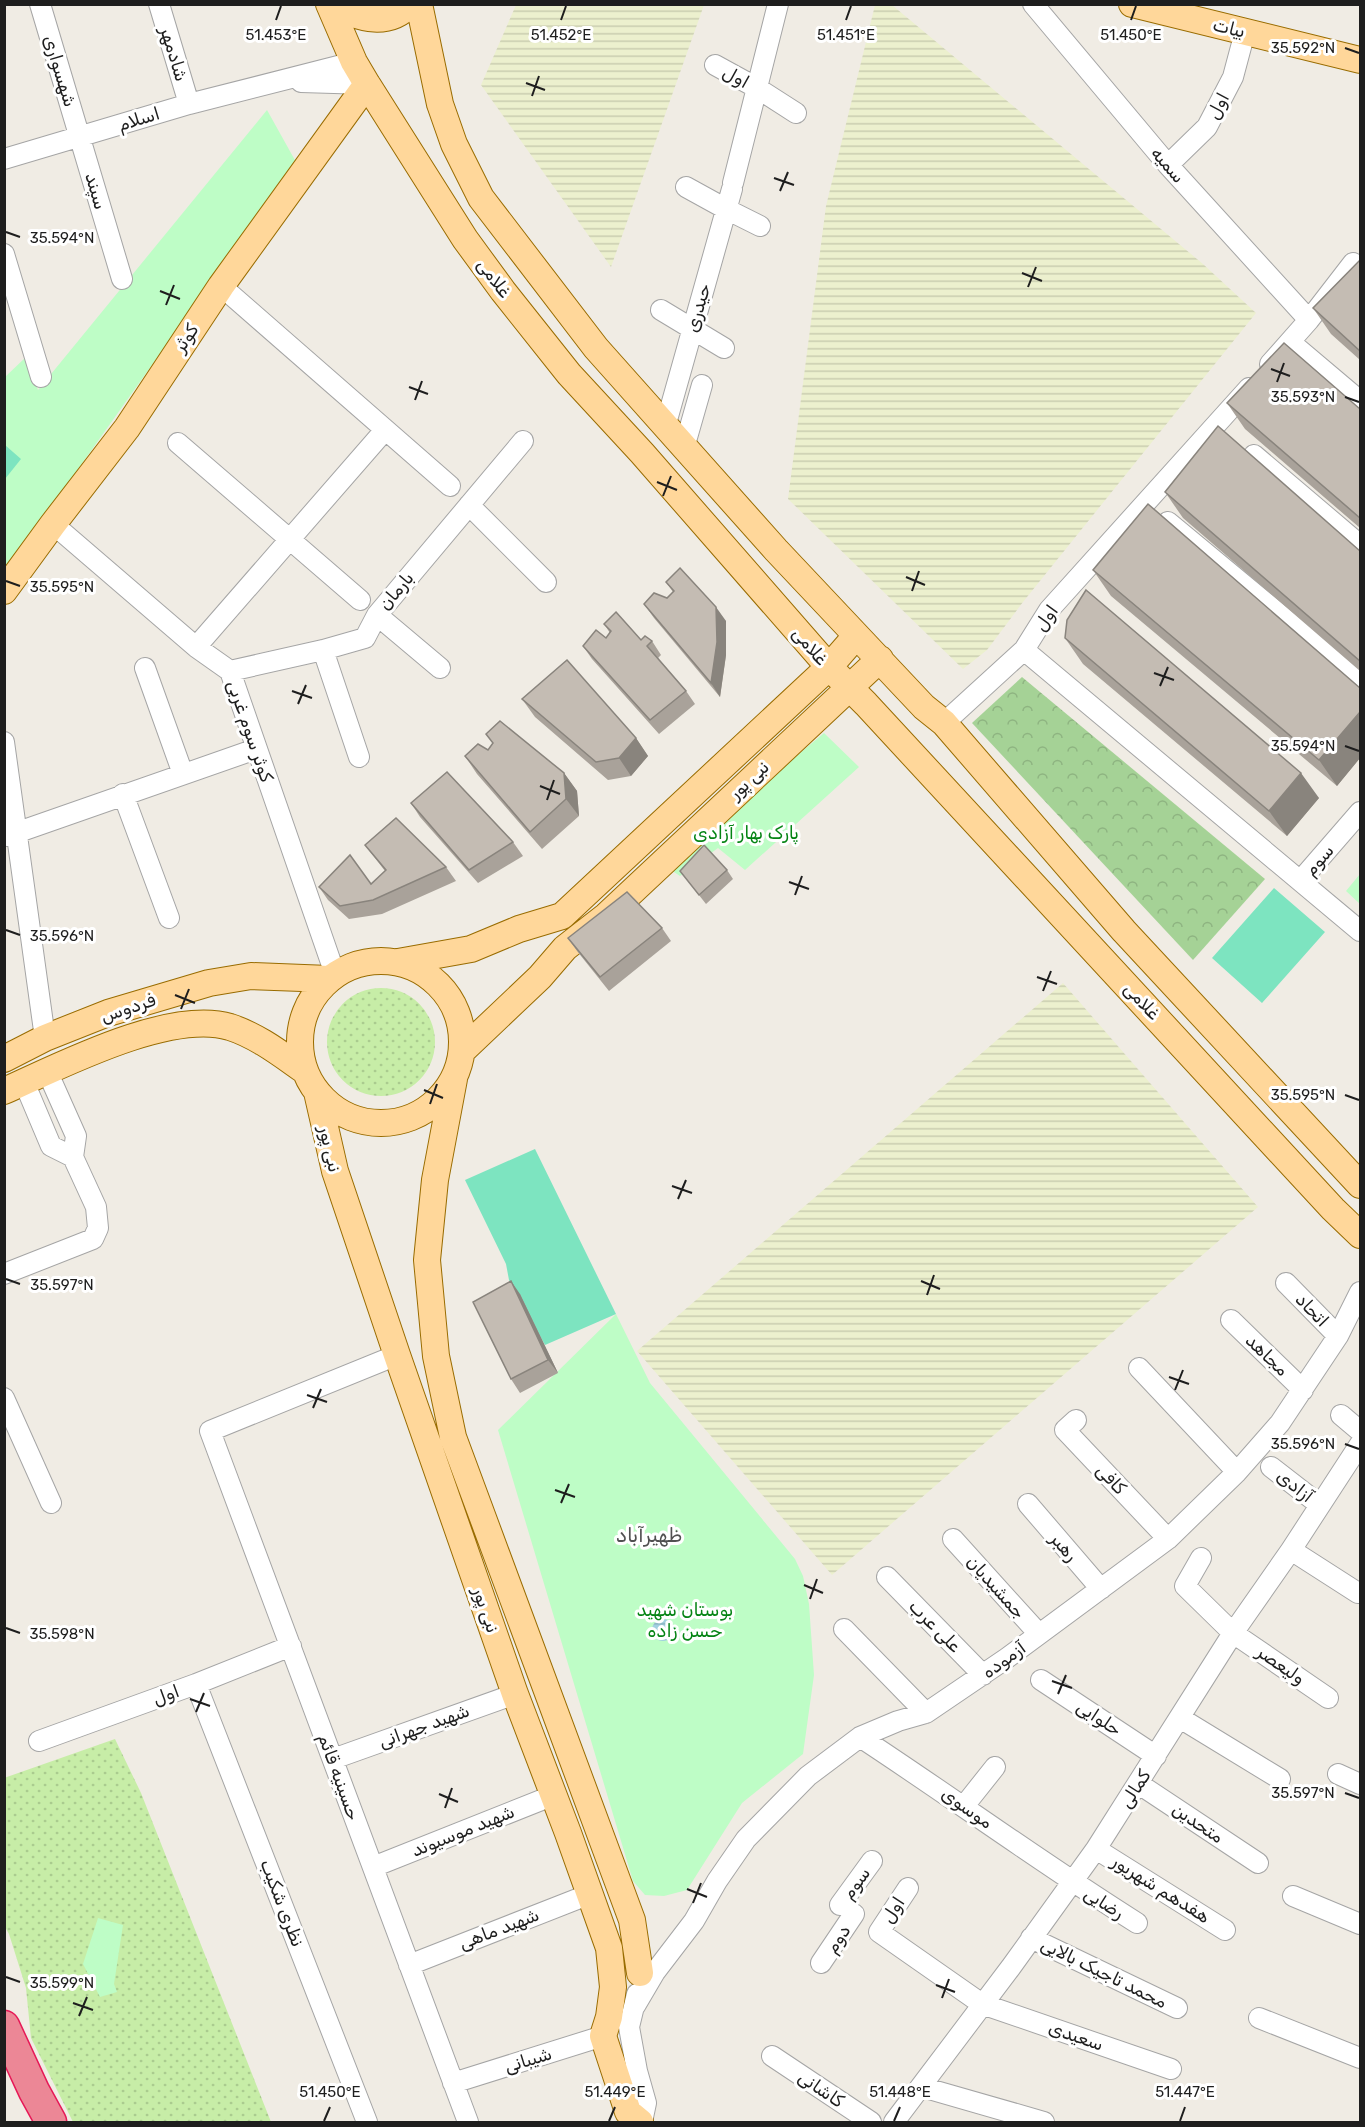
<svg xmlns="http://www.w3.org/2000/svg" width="1365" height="2127" viewBox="0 0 1365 2127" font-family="Rubik,Vazirmatn,sans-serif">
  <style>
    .farmland { fill: url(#farmland-rules) }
    .grass { fill: url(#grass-dots) }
    .forest { fill: url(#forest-crowns) }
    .park { fill: #befdc6 }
    .pitch { fill: #7de4c0 }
    .water { fill: url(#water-rules) }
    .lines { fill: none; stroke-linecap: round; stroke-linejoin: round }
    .minor-casing { stroke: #a5a5a5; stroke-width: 22 }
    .major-casing { stroke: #996c00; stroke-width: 28 }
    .highway-casing { stroke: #e61957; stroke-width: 33 }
    .minor { stroke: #fff; stroke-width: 20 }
    .major { stroke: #ffd79a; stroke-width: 26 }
    .highway { stroke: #ec8796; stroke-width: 30 }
    .wall { fill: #a9a29a }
    .shaded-wall { fill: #89847d }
    .building { fill: #c4bcb3; stroke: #89847d; stroke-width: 1.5 }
    .ticks { fill: none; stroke: #1e1e1e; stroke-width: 2 }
    .labels { text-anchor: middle; stroke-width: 6; stroke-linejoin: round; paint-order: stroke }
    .street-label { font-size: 18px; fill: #1e1e1e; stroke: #fff }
    .park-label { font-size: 18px; fill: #058414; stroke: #fff }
    .neighbourhood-label { font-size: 20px; fill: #515151; stroke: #fff }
    .ticks-label { font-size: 15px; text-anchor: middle; fill: #1e1e1e; stroke: #fff; stroke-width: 6; stroke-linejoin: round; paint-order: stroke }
  </style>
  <defs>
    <pattern id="farmland-rules" width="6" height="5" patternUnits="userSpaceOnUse" patternTransform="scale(1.5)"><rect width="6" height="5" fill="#ecf0ce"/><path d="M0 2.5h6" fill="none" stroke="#cacdb0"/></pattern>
    <pattern id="grass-dots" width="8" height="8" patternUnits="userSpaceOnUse" patternTransform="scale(1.5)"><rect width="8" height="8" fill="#c7eda7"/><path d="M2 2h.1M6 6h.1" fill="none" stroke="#aacb8f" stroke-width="1.8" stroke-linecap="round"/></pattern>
    <pattern id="forest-crowns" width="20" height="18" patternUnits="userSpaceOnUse" patternTransform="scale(1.5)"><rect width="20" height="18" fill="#a5d296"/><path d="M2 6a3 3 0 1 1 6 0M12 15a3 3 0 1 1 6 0" fill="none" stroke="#8eb481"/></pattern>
    <pattern id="water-rules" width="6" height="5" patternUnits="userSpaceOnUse" patternTransform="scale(1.5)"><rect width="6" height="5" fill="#a1d0e0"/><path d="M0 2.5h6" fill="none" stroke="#8ab2c0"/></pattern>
  </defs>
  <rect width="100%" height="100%" fill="#f0ece4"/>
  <path class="farmland" d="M 516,5 L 704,5 L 611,267 L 481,85 Z
    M 875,5 L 892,5 L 1203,264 L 1256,313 L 1023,602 L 987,650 L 963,669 L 788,499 L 826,206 Z
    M 1063,983 L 1258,1207 L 832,1575 L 637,1351 Z"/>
  <path class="grass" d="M327 1042a54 54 0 1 1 108 0a54 54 0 1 1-108 0Z
    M 115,1739 L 141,1793 L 271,2122 L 73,2122 L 31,2038 L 26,1988 L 9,1934 L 5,1927 L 4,1778 Z"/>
  <path class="forest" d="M 1022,677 L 1265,879 L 1193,960 L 972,723 Z"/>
  <path class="park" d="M 267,110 L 296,162 L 5,572 L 5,377 L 26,357 L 38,390 Z
    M 824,733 L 859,767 L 745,870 L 718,848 L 680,876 L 665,866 Z
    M 1360,874 L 1360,904 L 1346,891 Z
    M 616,1314 L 650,1383 L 795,1559 L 803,1576 L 809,1604 L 814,1675 L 803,1754 L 742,1803 L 687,1890 L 664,1896 L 645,1895 L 633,1881 L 498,1430 Z
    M 98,1918 L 123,1925 L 114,1984 L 117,1992 L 100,1997 L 83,1964 Z"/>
  <path class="pitch" d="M 5,445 L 21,459 L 5,479 Z
    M 1274,888 L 1325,932 L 1262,1003 L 1212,958 Z
    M 535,1149 L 616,1314 L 545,1345 L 509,1280 L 506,1264 L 465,1180 Z"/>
  <path class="water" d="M652 1630a11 11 0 1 1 22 0a11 11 0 1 1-22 0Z"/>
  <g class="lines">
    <defs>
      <path id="minor" d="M 40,4 L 122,279
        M 159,4 L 189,104
        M 1033,4 L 1168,165 L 1309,320
        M 715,65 L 757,88 L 796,113
        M 301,82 L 367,84
        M 4,159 L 189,104 L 354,62
        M 1168,165 L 1207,127 L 1233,77 L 1245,32
        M 733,183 L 778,4
        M 686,187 L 726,209 L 760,226
        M 4,254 L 41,377
        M 221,286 L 450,486
        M 661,310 L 724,348
        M 1290,342 L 1360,401
        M 1270,364 L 1309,320 L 1353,263 L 1360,267
        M 665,427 L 732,189
        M 178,443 L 360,600
        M 684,448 L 702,385
        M 1254,455 L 1360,545
        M 469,505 L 546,582
        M 1168,522 L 1360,681
        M 53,524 L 196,647 L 230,671 L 335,974
        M 377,615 L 440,668
        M 196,647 L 385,430
        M 323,650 L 359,757
        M 1024,650 L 1360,931
        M 145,668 L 183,774
        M 230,671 L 323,650 L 365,638 L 377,615 L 523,441
        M 944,723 L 1024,650 L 1049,610 L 1249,388
        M 4,742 L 45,1038
        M 123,794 L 169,918
        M 7,836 L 256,749
        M 1301,880 L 1360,812
        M 24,1082 L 51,1146 L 73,1157
        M 4,1274 L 93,1239 L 98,1228 L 96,1207 L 73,1157 L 76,1136 L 47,1071
        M 1286,1283 L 1338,1336
        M 1231,1320 L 1303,1390
        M 397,1355 L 210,1431 L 468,2122
        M 1139,1368 L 1237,1472
        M 4,1398 L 51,1503
        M 1341,1415 L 1360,1431
        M 1076,1420 L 1065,1430 L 1168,1539
        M 1271,1467 L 1320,1505
        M 1028,1504 L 1101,1589
        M 953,1539 L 1039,1634
        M 1291,1550 L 1358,1593
        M 1201,1558 L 1185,1586 L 1233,1633 L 1328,1698
        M 887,1577 L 983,1675
        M 844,1629 L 926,1713
        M 1041,1680 L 1156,1756
        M 196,1684 L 367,2122
        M 1180,1718 L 1280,1779
        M 860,1737 C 953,1798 1043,1864 1137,1923
        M 39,1741 L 196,1684 L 291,1646
        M 333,1759 L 515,1694
        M 1338,1774 L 1360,1784
        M 1139,1784 L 1258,1863
        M 964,1806 L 995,1767
        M 1096,1849 L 1225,1930
        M 373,1867 L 554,1795
        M 908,1888 L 879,1932 L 982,2004 L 1171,2069
        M 1293,1896 L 1360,1924
        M 840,1905 L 872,1861
        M 1031,1938 L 1177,2008
        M 821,1963 L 854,1914
        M 409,1965 L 590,1894
        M 637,1994 L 629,2027 L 637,2071 L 646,2103 L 642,2122
        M 635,2006 L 655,1972 L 694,1921 L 717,1881 L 746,1839 L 808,1776 L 860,1737 L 898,1721 L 926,1713 L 1007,1658 L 1168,1539 L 1237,1472 L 1280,1423 L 1338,1336 L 1360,1292
        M 1259,2018 L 1360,2058
        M 772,2056 L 871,2122
        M 453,2083 L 603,2036
        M 922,2087 L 1044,2122
        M 894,2122 L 1011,1967 L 1096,1849 L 1233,1633 L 1291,1550 L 1360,1444"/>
      <path id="major" d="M 329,4 L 354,62 L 367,84 L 465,239 L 503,291 L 569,374 L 642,453 L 829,667 L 866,704 L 1333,1209 L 1360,1235
        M 337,4 C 359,21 390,26 410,4
        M 419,4 L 440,104 L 454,144 L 481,198 L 596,348 L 776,550 L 924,707 L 944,723 L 1124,931 L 1360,1185
        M 1132,4 L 1360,60
        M 4,591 L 53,524 L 127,428 L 221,286 L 367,84
        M300 1042a81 81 0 1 1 162 0a81 81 0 1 1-162 0Z
        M 398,962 L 471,949 L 519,929 L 562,916 L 829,667 L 856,636
        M 462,1051 L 540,977 L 565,948 L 606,916 L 880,659
        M 4,1059 L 45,1038 L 108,1013 L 209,983 L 251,976 L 329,979
        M 454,1079 L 435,1180 L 427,1260 L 436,1356 L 453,1437 L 632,1920 L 640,1973
        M 4,1091 C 60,1066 169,1009 230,1027 C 258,1036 282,1055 305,1071
        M 317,1092 L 335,1171 L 397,1355 L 515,1694 L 568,1833 L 609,1948 L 613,1987 L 609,2017 L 603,2036 L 628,2112 L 640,2122"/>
      <path id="highway" d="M 4,2026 L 34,2091 L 51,2122"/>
    </defs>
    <use href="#minor" class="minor-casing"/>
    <use href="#major" class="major-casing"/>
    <use href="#highway" class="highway-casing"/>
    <use href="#minor" class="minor"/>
    <use href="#major" class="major"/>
    <use href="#highway" class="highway"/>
  </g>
  <path class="wall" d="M 1360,260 L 1360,360 L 1331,334 L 1313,308 Z
    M 1227,403 L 1360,409 L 1360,528 L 1245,429 Z
    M 1165,492 L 1360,551 L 1360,671 L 1183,518 Z
    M 1093,570 L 1360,688 L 1360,758 L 1337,786 L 1111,596 Z
    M 666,582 L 726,621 L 726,655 L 720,697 L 654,618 L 644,604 L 667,598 L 673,592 Z
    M 604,624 L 641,640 L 652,641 L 661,655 L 658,658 L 686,691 L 695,704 L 659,734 L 592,659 L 583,646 L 606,638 L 610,633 Z
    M 1065,638 L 1319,798 L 1287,836 L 1083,664 Z
    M 522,699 L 636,738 L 648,756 L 631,776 L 608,780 L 535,717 Z
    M 488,750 L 564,773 L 577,791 L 579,816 L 542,849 L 477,774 L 465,756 Z
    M 411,803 L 513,842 L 523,856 L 478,883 L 420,817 Z
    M 365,845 L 446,867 L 456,881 L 382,914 L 349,919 L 328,900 L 319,887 L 371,884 L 385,871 Z
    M 727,870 L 733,879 L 706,904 L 680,871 Z
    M 662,928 L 671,941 L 609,991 L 577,951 L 568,938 Z
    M 520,1294 L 558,1373 L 520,1393 L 511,1379 Z"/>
  <path class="shaded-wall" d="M 716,607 L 726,621 L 726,655 L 720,697 L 711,683 Z
    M 1360,712 L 1360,758 L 1337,786 L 1319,760 Z
    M 636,738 L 648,756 L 631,776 L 619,758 Z
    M 564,773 L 577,791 L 579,816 L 566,799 Z
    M 1301,773 L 1319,798 L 1287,836 L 1269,811 Z
    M 511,1281 L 520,1294 L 558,1373 L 548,1360 Z"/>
  <path class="building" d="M 1360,260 L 1360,351 L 1313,308 Z
    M 1284,343 L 1360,409 L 1360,518 L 1227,403 Z
    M 1218,426 L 1360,551 L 1360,661 L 1165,492 Z
    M 1148,504 L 1360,688 L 1360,712 L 1319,760 L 1093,570 Z
    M 680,568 L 716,607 L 717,642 L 711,683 L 644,604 L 654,593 L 667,598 L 674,591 L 666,582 Z
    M 1086,590 L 1301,773 L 1269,811 L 1065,638 L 1067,620 Z
    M 616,612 L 641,640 L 645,636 L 652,641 L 647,646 L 686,691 L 650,720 L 583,646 L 596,630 L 606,638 L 611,631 L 604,624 Z
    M 567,660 L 636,738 L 619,758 L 596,762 L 522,699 Z
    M 500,721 L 564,773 L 566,799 L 530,832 L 465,756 L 478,744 L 488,750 L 493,743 L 486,734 Z
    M 447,772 L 513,842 L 469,870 L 411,803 Z
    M 396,818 L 446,867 L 373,900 L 340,906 L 319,887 L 350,855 L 371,884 L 386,870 L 365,845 Z
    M 704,845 L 727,870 L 699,895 L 680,871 Z
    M 627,892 L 662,928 L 600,977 L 568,938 Z
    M 511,1281 L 548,1360 L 511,1379 L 473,1302 Z"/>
  <path class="ticks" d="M 276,20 L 281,6M 561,20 L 566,6M 846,20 L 851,6M 1131,20 L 1136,6M 1345,48 L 1359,53M 526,83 L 545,90M 532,96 L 539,76M 774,178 L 794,185M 780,191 L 788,172M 6,232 L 20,237M 1022,273 L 1042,281M 1028,287 L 1036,267M 160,291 L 180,299M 166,305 L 174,285M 1271,369 L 1290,376M 1277,382 L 1284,363M 409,387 L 428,394M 1345,397 L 1359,402M 415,400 L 422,381M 657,482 L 677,490M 663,496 L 671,476M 906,577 L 925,585M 6,581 L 20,586M 912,591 L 919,571M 1154,673 L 1174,680M 1160,686 L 1168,667M 292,691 L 312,698M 298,704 L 306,685M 1345,746 L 1359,751M 540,786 L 560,794M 547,800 L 554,780M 789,882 L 809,889M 795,895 L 802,876M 6,930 L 20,935M 1037,977 L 1057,984M 1043,991 L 1051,971M 175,995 L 195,1003M 181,1009 L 189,989M 424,1090 L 443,1098M 1345,1095 L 1359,1100M 430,1104 L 437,1084M 672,1186 L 692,1193M 678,1199 L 686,1180M 6,1279 L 20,1284M 921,1281 L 940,1289M 927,1295 L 934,1275M 1169,1377 L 1189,1384M 1175,1390 L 1183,1370M 307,1395 L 327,1402M 313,1408 L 321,1389M 1345,1444 L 1359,1449M 555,1490 L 575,1497M 561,1503 L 569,1484M 804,1585 L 823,1593M 810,1599 L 817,1579M 6,1628 L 20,1633M 1052,1681 L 1072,1688M 1058,1694 L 1066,1675M 190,1699 L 210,1706M 196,1712 L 204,1693M 1345,1793 L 1359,1798M 439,1794 L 458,1802M 445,1808 L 452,1788M 687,1889 L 707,1897M 693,1903 L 701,1883M 6,1977 L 20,1982M 936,1985 L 955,1992M 942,1998 L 949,1979M 73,2003 L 93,2010M 79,2016 L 87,1997M 324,2121 L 330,2107M 609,2121 L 615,2107M 894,2121 L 900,2107M 1180,2121 L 1185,2107"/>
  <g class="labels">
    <g class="street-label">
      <text transform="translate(1229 28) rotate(14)" y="6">بیات</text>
      <text transform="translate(174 54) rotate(73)" y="6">شادمهر</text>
      <text transform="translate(60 71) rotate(73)" y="6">شهسواری</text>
      <text transform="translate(736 77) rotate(29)" y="6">اول</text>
      <text transform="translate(1218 106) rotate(-62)" y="6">اول</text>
      <text transform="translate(139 119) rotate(-17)" y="6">اسلام</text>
      <text transform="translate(1168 165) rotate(49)" y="6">سمیه</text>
      <text transform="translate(96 191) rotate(74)" y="6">سپند</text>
      <text transform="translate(494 278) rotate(53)" y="6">غلامی</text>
      <text transform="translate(698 308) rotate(-74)" y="6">حیدری</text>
      <text transform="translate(186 338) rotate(-56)" y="6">کوثر</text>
      <text transform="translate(396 591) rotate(-50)" y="6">بارمان</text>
      <text transform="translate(1046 618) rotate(-54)" y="6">اول</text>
      <text transform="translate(810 646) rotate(49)" y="6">غلامی</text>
      <text transform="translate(250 731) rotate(71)" y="6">کوثر سوم غربی</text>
      <text transform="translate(749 780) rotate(-43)" y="6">نبی پور</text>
      <text transform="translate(1319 860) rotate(-49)" y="6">سوم</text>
      <text transform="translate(1142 1001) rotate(47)" y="6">غلامی</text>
      <text transform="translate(128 1008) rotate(-18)" y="6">فردوس</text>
      <text transform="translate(330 1149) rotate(77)" y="6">نبی پور</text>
      <text transform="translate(1312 1310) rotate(46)" y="6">اتحاد</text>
      <text transform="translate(1267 1355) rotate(44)" y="6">مجاهد</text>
      <text transform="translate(1111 1479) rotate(47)" y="6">کافی</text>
      <text transform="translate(1295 1486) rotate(38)" y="6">آزادی</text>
      <text transform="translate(1064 1547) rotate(49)" y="6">رهبر</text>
      <text transform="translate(996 1587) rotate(48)" y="6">جمشیدیان</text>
      <text transform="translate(486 1610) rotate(71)" y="6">نبی پور</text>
      <text transform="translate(935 1626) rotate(45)" y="6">علی عرب</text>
      <text transform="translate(1004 1660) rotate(-36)" y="6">آزموده</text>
      <text transform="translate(1281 1665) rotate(35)" y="6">ولیعصر</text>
      <text transform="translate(166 1695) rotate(-20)" y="6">اول</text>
      <text transform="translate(1099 1718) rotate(33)" y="6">حلوایی</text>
      <text transform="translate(424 1726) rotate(-20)" y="6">شهید جهرانی</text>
      <text transform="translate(339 1777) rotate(70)" y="6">حسینیه قائم</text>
      <text transform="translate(1135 1789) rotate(-57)" y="6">کمالی</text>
      <text transform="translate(967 1808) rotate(35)" y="6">موسوی</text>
      <text transform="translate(1198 1823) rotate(34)" y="6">متحدین</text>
      <text transform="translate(463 1831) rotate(-22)" y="6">شهید موسیوند</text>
      <text transform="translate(856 1883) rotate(-54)" y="6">سوم</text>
      <text transform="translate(1161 1889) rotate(32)" y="6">هفدهم شهریور</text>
      <text transform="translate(282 1903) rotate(69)" y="6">نظری شکیب</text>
      <text transform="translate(1104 1903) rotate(32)" y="6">رضایی</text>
      <text transform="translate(893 1910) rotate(-57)" y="6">اول</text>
      <text transform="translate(499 1929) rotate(-21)" y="6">شهید ماهی</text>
      <text transform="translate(838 1939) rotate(-56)" y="6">دوم</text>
      <text transform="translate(1104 1973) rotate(26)" y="6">محمد تاجیک بالایی</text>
      <text transform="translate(1076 2036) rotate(19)" y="6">سعیدی</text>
      <text transform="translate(528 2060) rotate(-17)" y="6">شیبانی</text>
      <text transform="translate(821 2089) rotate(34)" y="6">کاشانی</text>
    </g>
    <g class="park-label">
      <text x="746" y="839">پارک بهار آزادی</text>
      <text x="685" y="1616">بوستان شهید<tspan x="685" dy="21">حسن زاده</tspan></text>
    </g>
    <g class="neighbourhood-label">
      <text x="649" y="1542">ظهیرآباد</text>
    </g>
  </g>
  <g class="ticks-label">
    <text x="276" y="40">51.453°E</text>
    <text x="561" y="40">51.452°E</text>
    <text x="846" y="40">51.451°E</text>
    <text x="1131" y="40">51.450°E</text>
    <text x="1303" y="53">35.592°N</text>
    <text x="62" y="243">35.594°N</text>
    <text x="1303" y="402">35.593°N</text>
    <text x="62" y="592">35.595°N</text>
    <text x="1303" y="751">35.594°N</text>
    <text x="62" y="941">35.596°N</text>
    <text x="1303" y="1100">35.595°N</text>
    <text x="62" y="1290">35.597°N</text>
    <text x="1303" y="1449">35.596°N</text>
    <text x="62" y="1639">35.598°N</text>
    <text x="1303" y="1798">35.597°N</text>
    <text x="62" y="1988">35.599°N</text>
    <text x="330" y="2097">51.450°E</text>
    <text x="615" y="2097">51.449°E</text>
    <text x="900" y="2097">51.448°E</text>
    <text x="1185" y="2097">51.447°E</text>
  </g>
  <rect width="1365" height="2127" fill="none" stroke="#1e1e1e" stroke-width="12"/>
</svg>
